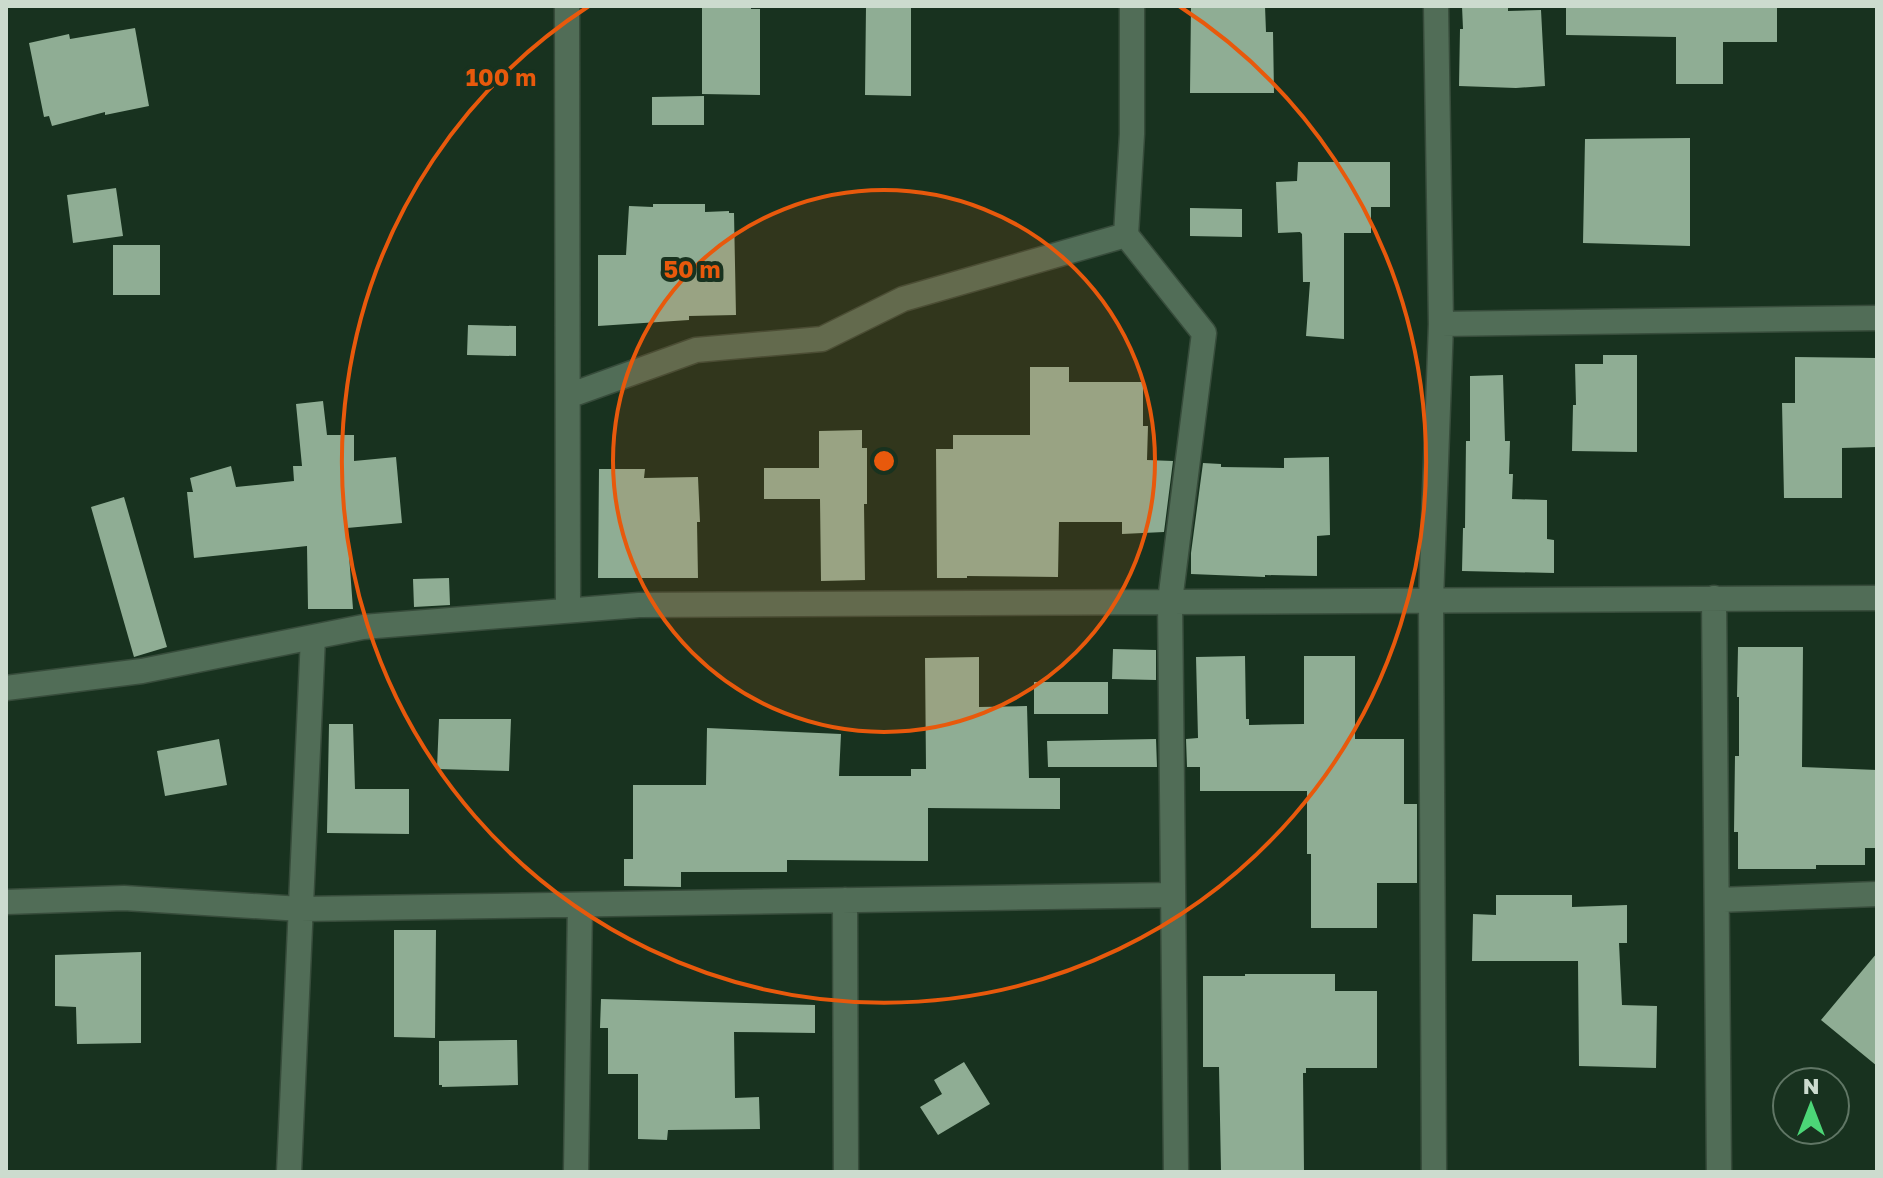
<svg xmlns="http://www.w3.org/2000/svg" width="1883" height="1178" viewBox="0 0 1883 1178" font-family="'Golos Text',sans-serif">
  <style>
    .building { fill: #8fad94 }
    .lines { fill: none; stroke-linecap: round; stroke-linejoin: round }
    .minor-casing { stroke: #374c3b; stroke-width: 27 }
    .minor { stroke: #516d57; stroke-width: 24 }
    .ring { fill: none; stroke: #e8590c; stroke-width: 4 }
    .centre { fill: #e8590c; stroke: #18321f; stroke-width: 4 }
    .ring-label { font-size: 24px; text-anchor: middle; font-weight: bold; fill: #e8590c; stroke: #18321f; stroke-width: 8; stroke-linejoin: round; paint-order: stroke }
  </style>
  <rect width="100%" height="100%" fill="#18321f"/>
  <path class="building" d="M 702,6 L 751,6 L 751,9 L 760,9 L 760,95 L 702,94 Z
    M 866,6 L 911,6 L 911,96 L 865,95 Z
    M 1191,6 L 1265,6 L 1266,32 L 1273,32 L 1274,93 L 1190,93 Z
    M 1462,6 L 1508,6 L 1508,11 L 1541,10 L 1545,86 L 1516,88 L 1459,86 L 1460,29 L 1463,29 Z
    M 1566,6 L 1777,6 L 1777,42 L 1723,42 L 1723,84 L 1676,84 L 1676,37 L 1566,35 Z
    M 135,28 L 149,106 L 105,115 L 105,112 L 52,126 L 49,116 L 44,117 L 29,43 L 69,34 L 70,39 Z
    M 704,96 L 704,125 L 652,125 L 652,97 Z
    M 1690,138 L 1690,246 L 1583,243 L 1585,139 Z
    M 1298,162 L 1390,162 L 1390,207 L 1371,207 L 1371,233 L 1344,233 L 1344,339 L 1306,336 L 1310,282 L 1303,282 L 1302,234 L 1300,232 L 1278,233 L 1276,182 L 1297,181 Z
    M 116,188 L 123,236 L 73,243 L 67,195 Z
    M 653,204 L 705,204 L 705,212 L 729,211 L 729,213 L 734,213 L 736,315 L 689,316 L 689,320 L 598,326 L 598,255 L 626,255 L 629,206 L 653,207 Z
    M 1190,208 L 1242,209 L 1242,237 L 1190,236 Z
    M 113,245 L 160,245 L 160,295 L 113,295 Z
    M 468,325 L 516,326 L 516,356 L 467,355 Z
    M 1603,355 L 1637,355 L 1637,452 L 1572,451 L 1573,405 L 1576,405 L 1575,364 L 1603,364 Z
    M 1795,357 L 1877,358 L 1877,447 L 1842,448 L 1842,498 L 1784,498 L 1782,403 L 1795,403 Z
    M 1030,367 L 1069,367 L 1069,382 L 1143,382 L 1143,426 L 1148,426 L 1147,460 L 1173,461 L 1164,532 L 1122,534 L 1122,522 L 1059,522 L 1058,577 L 967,576 L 967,578 L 937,578 L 936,449 L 953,449 L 953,435 L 1030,435 Z
    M 1503,375 L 1505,441 L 1510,441 L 1509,474 L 1513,474 L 1512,499 L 1547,500 L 1547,539 L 1554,540 L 1554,573 L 1462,571 L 1463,528 L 1465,528 L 1466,441 L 1470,441 L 1470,376 Z
    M 323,401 L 327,435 L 354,435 L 354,461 L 396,457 L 402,523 L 347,528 L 353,609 L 308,609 L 307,546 L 194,558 L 187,492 L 193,492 L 190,478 L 231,466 L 236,487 L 294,481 L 293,466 L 302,466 L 296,404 Z
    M 862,430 L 862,448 L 867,448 L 867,504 L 864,504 L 865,580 L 821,581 L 820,499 L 764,499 L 764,468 L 819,468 L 819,431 Z
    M 1329,457 L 1330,535 L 1317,536 L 1317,576 L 1265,575 L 1265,577 L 1191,574 L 1191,553 L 1203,463 L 1221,464 L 1221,467 L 1284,468 L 1284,458 Z
    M 599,469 L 645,469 L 644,478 L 698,477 L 700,522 L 697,522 L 698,578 L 598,578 Z
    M 124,497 L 167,647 L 134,657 L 91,507 Z
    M 449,578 L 450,605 L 414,607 L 413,579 Z
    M 1738,647 L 1803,647 L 1802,767 L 1877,770 L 1876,848 L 1865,848 L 1865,865 L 1816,865 L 1816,869 L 1738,869 L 1738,832 L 1734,832 L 1735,756 L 1739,756 L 1739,697 L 1737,697 Z
    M 1113,649 L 1156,650 L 1156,680 L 1112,679 Z
    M 1245,656 L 1246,719 L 1249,719 L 1249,725 L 1304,724 L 1304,656 L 1355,656 L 1355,739 L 1404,739 L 1404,804 L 1417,804 L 1417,883 L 1377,883 L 1377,928 L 1311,928 L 1311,854 L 1307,854 L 1307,791 L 1200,791 L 1200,767 L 1187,767 L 1186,739 L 1198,738 L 1196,657 Z
    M 979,657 L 979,707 L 1027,706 L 1029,778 L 1060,778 L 1060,809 L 928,808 L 928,861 L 787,860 L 787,872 L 681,872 L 681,887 L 624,886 L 624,859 L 633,859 L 633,785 L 706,785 L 707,728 L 841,734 L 839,776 L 911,776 L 911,769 L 926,769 L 925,658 Z
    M 1034,682 L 1108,682 L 1108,714 L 1034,714 Z
    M 439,719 L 511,719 L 509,771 L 437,769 Z
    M 329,724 L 353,724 L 355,789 L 409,789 L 409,834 L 327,833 Z
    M 219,739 L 227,785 L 165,796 L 157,751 Z
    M 1156,739 L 1157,767 L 1048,767 L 1047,741 Z
    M 1496,895 L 1572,895 L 1572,907 L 1627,905 L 1627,943 L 1619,943 L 1622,1005 L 1657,1006 L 1656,1068 L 1579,1066 L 1578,961 L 1472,961 L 1473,914 L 1496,915 Z
    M 394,930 L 436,930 L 435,1038 L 394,1037 Z
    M 141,952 L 141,1043 L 77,1044 L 76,1007 L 55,1006 L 55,955 Z
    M 1877,953 L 1877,1066 L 1821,1020 Z
    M 1245,974 L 1335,974 L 1335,991 L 1377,991 L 1377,1068 L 1306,1068 L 1306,1073 L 1303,1073 L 1304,1172 L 1221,1171 L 1219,1067 L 1203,1067 L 1203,976 L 1245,976 Z
    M 601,999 L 815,1005 L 815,1033 L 734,1032 L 735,1098 L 759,1097 L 760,1129 L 668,1130 L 667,1140 L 638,1139 L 638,1074 L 608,1074 L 608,1028 L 600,1028 Z
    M 517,1040 L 518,1085 L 442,1087 L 442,1085 L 439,1085 L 439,1041 Z
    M 964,1062 L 990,1104 L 938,1135 L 920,1107 L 942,1094 L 934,1080 Z"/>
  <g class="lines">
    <defs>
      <path id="minor" d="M 567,6 L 568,610
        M 1126,235 L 1204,333 L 1170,601 L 1176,1172
        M 1441,324 L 1877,318
        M 568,396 L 696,350 L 822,339 L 903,299 L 1126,235 L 1132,134 L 1132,6
        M 1714,598 L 1719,1172
        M 6,688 L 142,671 L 363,627 L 639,605 L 1877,598
        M 845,900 L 846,1172
        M 1717,900 L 1877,894
        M 6,902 L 124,898 L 301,909 L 1173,895
        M 289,1172 L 313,637
        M 576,1172 L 580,905
        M 1434,1172 L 1431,600 L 1441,324 L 1436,6"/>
    </defs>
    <use href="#minor" class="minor-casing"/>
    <use href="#minor" class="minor"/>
  </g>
  <circle cx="884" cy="461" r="271" fill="#e8590c" fill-opacity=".12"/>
  <g class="ring">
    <circle cx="884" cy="461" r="271"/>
    <path d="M1179 6A542 542 0 1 1 589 6"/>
  </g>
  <circle cx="884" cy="461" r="12" class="centre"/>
  <g class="ring-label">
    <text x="501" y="86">100 m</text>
    <text x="692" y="278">50 m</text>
  </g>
  <rect width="1883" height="1178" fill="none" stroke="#ccdbce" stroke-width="16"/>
  <g transform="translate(1811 1106)"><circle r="38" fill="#18321f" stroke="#607665" stroke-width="2"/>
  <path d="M0-6L14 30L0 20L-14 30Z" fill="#4cd677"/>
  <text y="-12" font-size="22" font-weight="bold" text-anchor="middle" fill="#ccdbce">N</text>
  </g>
</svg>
